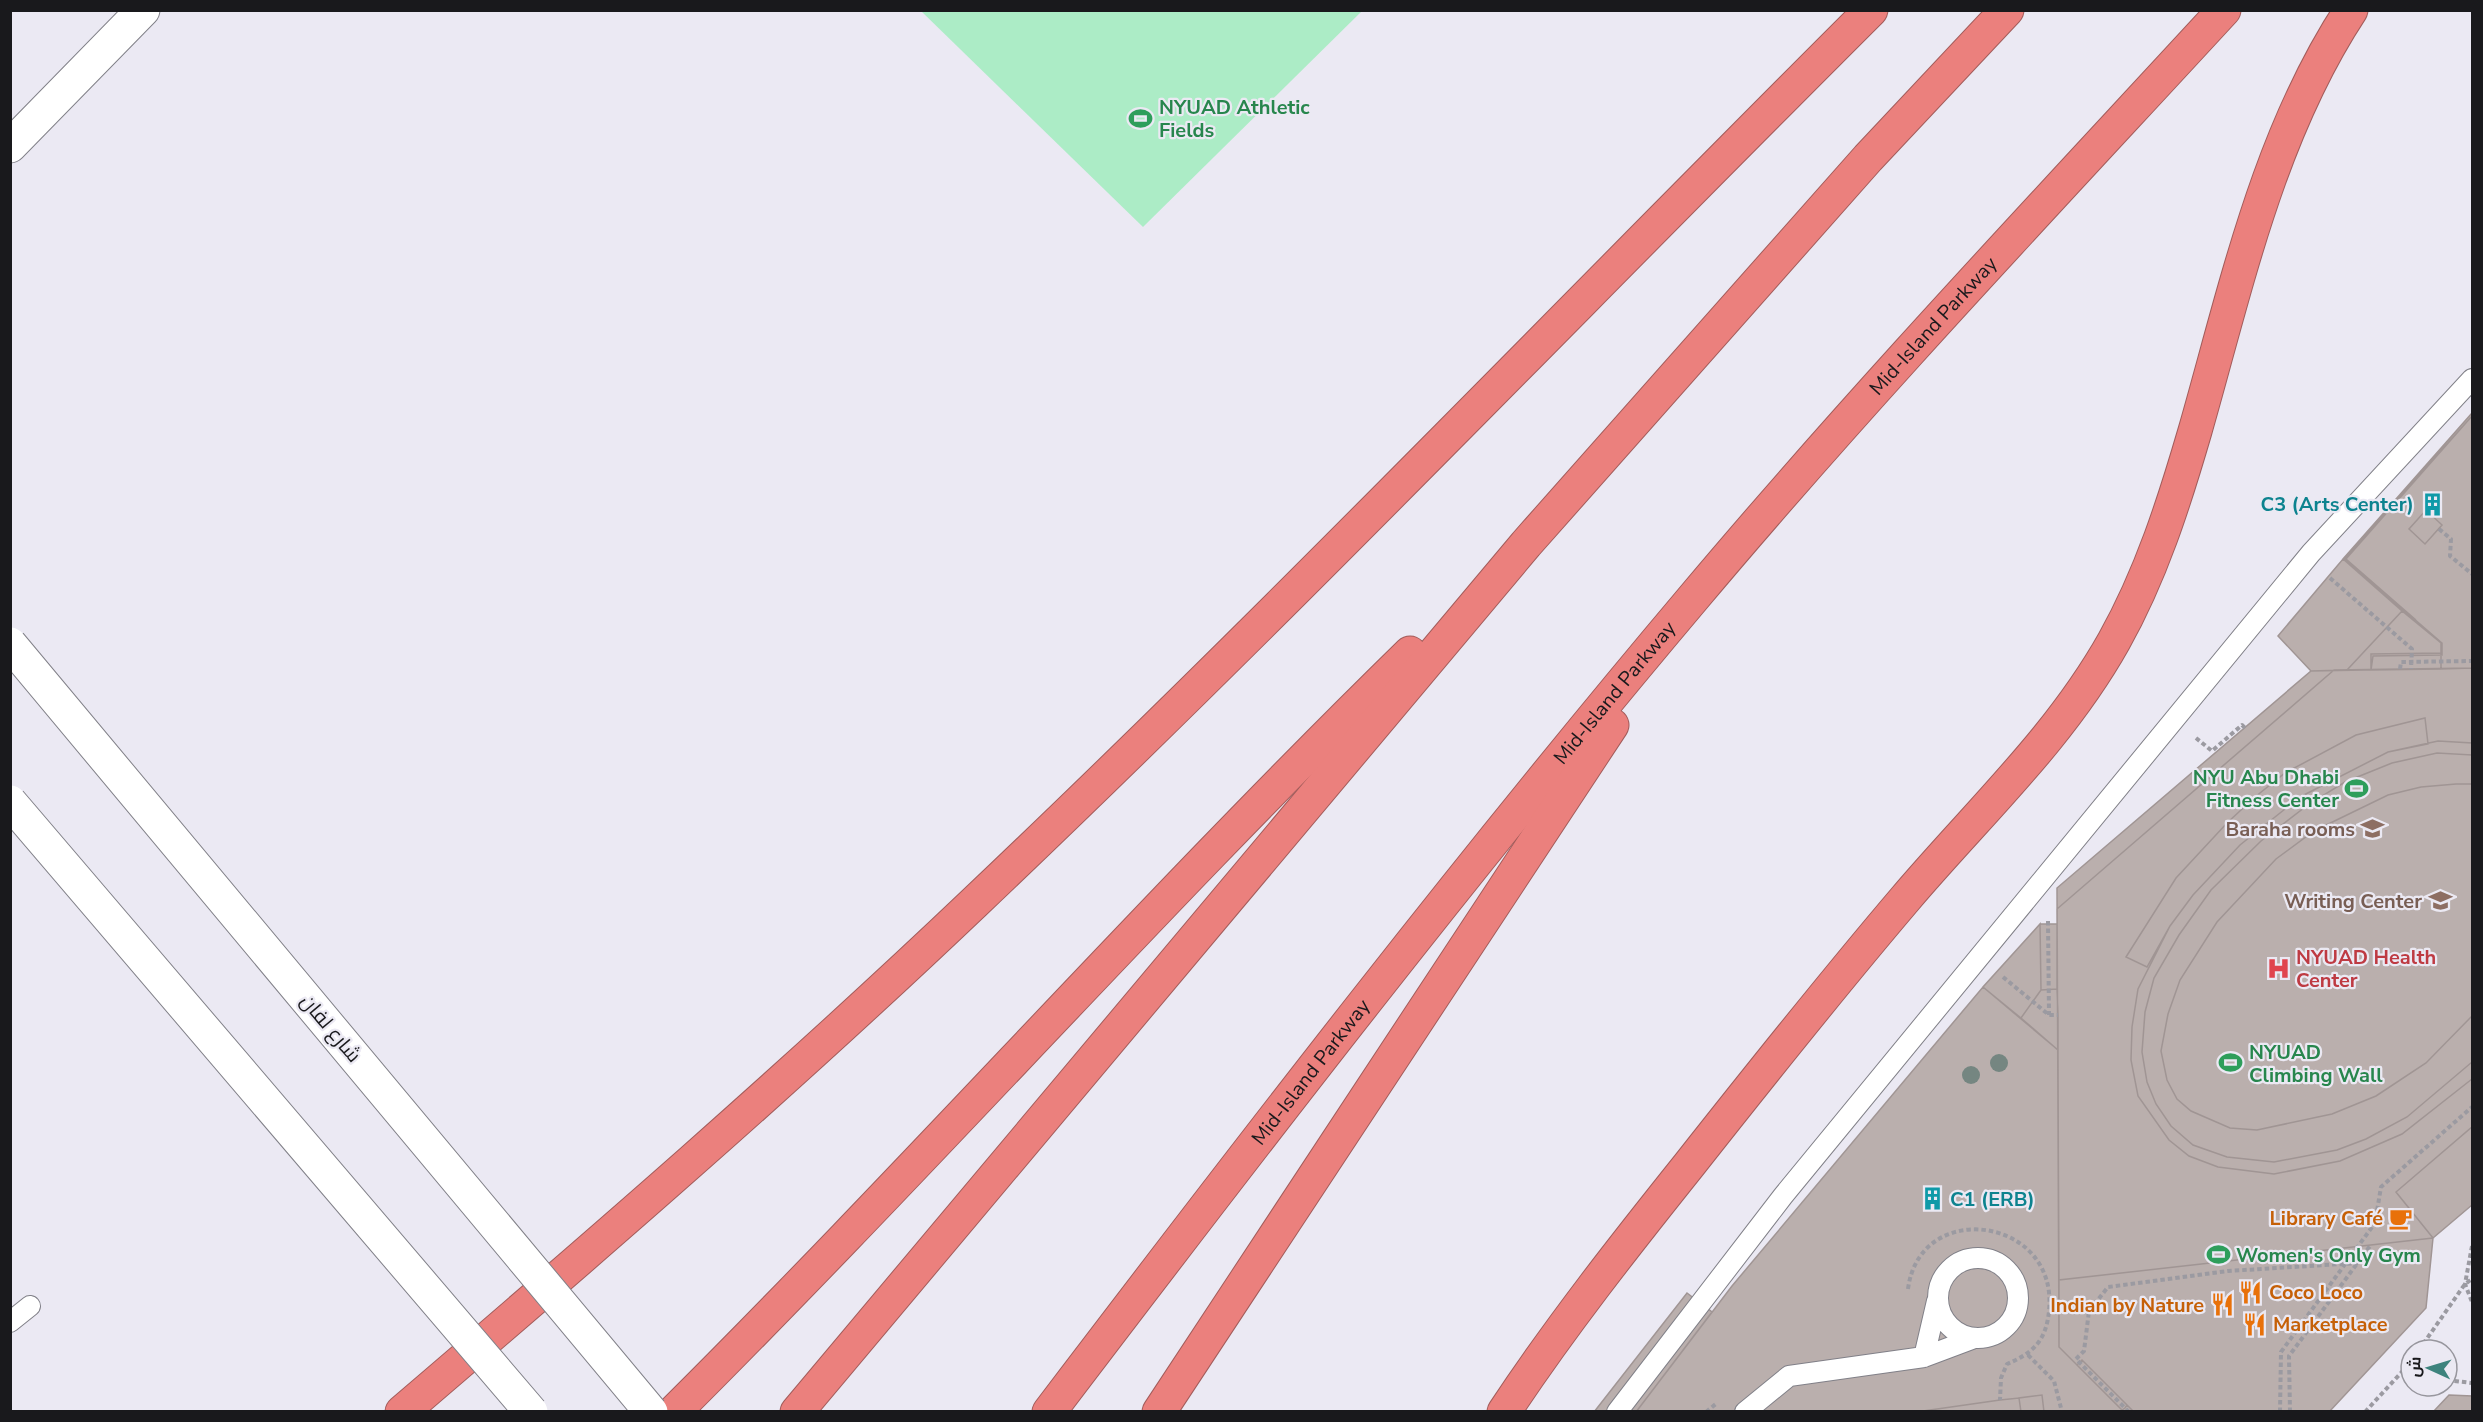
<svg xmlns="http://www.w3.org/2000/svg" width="2483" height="1422" viewBox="0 0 2483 1422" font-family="'Nunito Sans',Cairo,sans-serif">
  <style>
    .green { fill: #acecc6 }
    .building { fill: #baafad; stroke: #a09594; stroke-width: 1.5 }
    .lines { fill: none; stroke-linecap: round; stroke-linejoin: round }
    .lane-casing { stroke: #818088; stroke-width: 22 }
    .street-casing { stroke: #818088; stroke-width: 35 }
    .highway-casing { stroke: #a25c5b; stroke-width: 35 }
    .path { stroke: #9b9aa1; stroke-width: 4; stroke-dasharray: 4.5 3; stroke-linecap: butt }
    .lane { stroke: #fff; stroke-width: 20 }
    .street { stroke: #fff; stroke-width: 33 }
    .highway { stroke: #eb807d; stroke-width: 33 }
    .secondary-bridge-casing { stroke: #818088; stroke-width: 35; stroke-linecap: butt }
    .secondary-bridge { stroke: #fff; stroke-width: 33 }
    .tree { fill: #758681 }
    .labels { text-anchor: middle; stroke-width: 4.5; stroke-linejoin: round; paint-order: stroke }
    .leisure-label { font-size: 20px; font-weight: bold; fill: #27864d; stroke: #ebe9f3; text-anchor: start }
    .street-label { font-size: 20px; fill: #19191c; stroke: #ebe9f3 }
    .culture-label { font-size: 20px; font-weight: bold; fill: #0d838f; stroke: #ebe9f3; text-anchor: end }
    .education-label { font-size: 20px; font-weight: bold; fill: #785e54; stroke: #ebe9f3; text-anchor: end }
    .health-label { font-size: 20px; font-weight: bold; fill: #be3a42; stroke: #ebe9f3; text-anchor: start }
    .food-label { font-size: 20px; font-weight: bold; fill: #c56008; stroke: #ebe9f3; text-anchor: end }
  </style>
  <rect width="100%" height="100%" fill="#ebe9f3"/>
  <path class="green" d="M 921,11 L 1362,11 L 1143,227 Z"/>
  <path class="building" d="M 2472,413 L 2472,668 L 2441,669 L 2441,643 L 2343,559 Z
    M 2472,413 L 2345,559 L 2442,643 L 2442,655 L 2373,656 L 2371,670 L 2371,654 L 2441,653 L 2441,643 L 2343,559 Z
    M 2472,416 L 2346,559 L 2416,620 L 2345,559 Z
    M 2426,510 L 2442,525 L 2425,544 L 2409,529 Z
    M 2343,559 L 2402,611 L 2347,670 L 2311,671 L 2278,636 Z
    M 2402,611 L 2441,643 L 2441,669 L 2347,670 Z
    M 2441,653 L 2441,669 L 2371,670 L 2371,654 Z
    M 2472,668 L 2472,1127 L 2396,1192 L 2433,1238 L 2426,1308 L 2329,1412 L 2134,1412 L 2082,1360 L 2077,1365 L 2059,1347 L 2057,888 L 2311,671 Z
    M 2472,668 L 2472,1127 L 2396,1192 L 2433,1238 L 2059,1280 L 2057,909 L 2334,670 Z
    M 2425,718 L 2428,744 L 2388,752 L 2300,797 L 2240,845 L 2193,895 L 2170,926 L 2147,967 L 2126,957 L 2176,878 L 2227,823 L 2255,797 L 2285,773 L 2356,735 Z
    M 2438,741 L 2472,743 L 2472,755 L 2437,753 L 2392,763 L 2345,782 L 2309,804 L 2261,841 L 2211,890 L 2179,935 L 2154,978 L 2145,1012 L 2142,1052 L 2147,1082 L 2156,1104 L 2171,1126 L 2193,1145 L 2227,1157 L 2274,1162 L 2337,1150 L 2366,1139 L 2407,1117 L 2472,1062 L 2472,1079 L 2402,1134 L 2340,1161 L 2274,1174 L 2218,1167 L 2189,1156 L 2169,1140 L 2138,1096 L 2131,1060 L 2132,1027 L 2138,989 L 2170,926 L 2193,895 L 2240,845 L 2300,797 L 2388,752 Z
    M 2456,784 L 2472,784 L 2472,1016 L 2426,1063 L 2376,1096 L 2332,1114 L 2257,1130 L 2230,1128 L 2191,1111 L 2177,1099 L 2167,1080 L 2161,1051 L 2168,1014 L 2180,980 L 2217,922 L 2276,859 L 2314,831 L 2388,795 L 2421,787 Z
    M 2040,924 L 2041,990 L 2021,1018 L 1983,987 Z
    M 2040,924 L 2057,924 L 2057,989 L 2041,990 Z
    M 1983,987 L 2058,1050 L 2059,1347 L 2077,1365 L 2082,1360 L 2134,1412 L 1636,1412 L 1732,1286 Z
    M 2057,989 L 2058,1015 L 2058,1050 L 2021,1018 L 2041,990 Z
    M 2472,1127 L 2472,1205 L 2433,1238 L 2396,1192 Z
    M 2433,1238 L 2426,1308 L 2329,1412 L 2134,1412 L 2082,1360 L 2077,1365 L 2059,1347 L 2059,1280 Z
    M 1687,1293 L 1712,1312 L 1636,1412 L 1594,1412 Z
    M 2082,1360 L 2127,1405 L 2125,1408 L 2122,1410 L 2077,1365 Z
    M 2042,1395 L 2044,1412 L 2021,1412 L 2019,1398 Z
    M 2449,1395 L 2472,1396 L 2472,1412 L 2433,1412 Z
    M 2019,1398 L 2021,1412 L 1916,1412 L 2000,1400 Z"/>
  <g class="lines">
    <defs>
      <path id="lane" d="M1938 1298a40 40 0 1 1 80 0a40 40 0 1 1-80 0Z
        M 10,1322 L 30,1306
        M 1924,1357 L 1937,1301
        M 1617,1412 L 1783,1196 L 2311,553 L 2472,379
        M 1745,1412 L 1789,1376 L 1924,1357 L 1972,1339"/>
      <path id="street" d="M 10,146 L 143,10"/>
      <g id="highway">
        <path d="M 402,1412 C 596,1246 789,1079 974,903 C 1280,613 1572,308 1871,10"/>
        <path d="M 674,1412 C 924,1163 1158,899 1410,653"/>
        <path d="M 797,1412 L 1526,544 L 1868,158 L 2007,10"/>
        <path id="s1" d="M 1049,1412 C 1259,1136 1471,861 1694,597 C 1864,395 2045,204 2224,10"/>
        <path d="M 1159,1412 L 1612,725"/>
        <path d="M 1504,1412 C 1561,1326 1625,1245 1689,1165 C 1760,1075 1831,986 1905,899 C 1977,814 2059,739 2114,641 C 2151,575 2174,503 2195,431 C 2236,288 2268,136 2351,10"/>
      </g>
    </defs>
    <use href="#lane" class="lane-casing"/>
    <use href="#street" class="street-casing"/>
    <use href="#highway" class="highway-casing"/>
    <path class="path" d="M 2439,529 L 2451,539 L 2450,556 L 2472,574
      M 2330,578 L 2412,649 L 2411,669
      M 2400,669 L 2401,662 L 2472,661
      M 2196,738 L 2212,751 L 2242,725 L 2245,728
      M 2048,921 L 2049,1015
      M 2003,977 L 2049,1015 L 2058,1015
      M 2472,1246 L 2465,1284 L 2472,1302
      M 1908,1289 C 1920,1197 2059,1217 2049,1311 C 2046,1341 2033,1353 2007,1364 L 2001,1378 L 2000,1400
      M 2419,1350 L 2465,1284 L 2472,1279
      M 2028,1355 L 2054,1381 L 2062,1412
      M 2403,1374 L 2411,1375
      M 2447,1380 L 2472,1383
      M 1706,1412 L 1717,1403
      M 2129,1412 L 2076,1359 L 2084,1351 L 2089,1311 L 2108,1287 L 2228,1271 L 2358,1263
      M 2280,1412 L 2281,1352 L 2375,1223 L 2381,1187 L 2472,1107
      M 2290,1412 L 2289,1356 L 2370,1246
      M 2365,1412 L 2411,1362"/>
    <use href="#lane" class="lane"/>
    <use href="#street" class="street"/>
    <use href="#highway" class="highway"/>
    <defs>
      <path id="secondary-bridge" d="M 10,644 L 651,1412
        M 10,802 L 531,1412"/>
    </defs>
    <use href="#secondary-bridge" class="secondary-bridge-casing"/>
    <use href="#secondary-bridge" class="secondary-bridge"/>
  </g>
  <g class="tree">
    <circle cx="1999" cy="1063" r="9"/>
    <circle cx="1971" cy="1075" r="9"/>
  </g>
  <defs>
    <symbol id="stadium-bare" viewBox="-9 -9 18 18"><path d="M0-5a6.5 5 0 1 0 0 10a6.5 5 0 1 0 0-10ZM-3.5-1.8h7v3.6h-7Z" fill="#2e9e5b" stroke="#ebe9f3" stroke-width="2.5" paint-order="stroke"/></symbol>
    <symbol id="building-bare" viewBox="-9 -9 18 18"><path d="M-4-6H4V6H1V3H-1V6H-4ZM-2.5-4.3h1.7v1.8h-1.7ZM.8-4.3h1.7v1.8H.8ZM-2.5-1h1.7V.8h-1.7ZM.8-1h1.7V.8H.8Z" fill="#0f9aa8" stroke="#ebe9f3" stroke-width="2.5" paint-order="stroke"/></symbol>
    <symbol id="school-bare" viewBox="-9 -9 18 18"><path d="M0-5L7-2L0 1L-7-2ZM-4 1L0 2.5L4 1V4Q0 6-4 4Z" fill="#8d6e63" stroke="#ebe9f3" stroke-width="2.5" paint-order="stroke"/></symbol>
    <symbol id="university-bare" viewBox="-9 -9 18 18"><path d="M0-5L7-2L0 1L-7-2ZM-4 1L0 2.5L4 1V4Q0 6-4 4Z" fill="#8d6e63" stroke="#ebe9f3" stroke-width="2.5" paint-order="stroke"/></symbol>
    <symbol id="hospital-bare" viewBox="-9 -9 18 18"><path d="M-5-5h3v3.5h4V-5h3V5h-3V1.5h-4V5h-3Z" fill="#e0444e" stroke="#ebe9f3" stroke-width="2.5" paint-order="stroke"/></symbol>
    <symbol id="cafe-bare" viewBox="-9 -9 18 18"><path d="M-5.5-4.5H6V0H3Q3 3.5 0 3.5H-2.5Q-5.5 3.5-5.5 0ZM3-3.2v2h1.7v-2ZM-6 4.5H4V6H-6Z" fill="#e8710a" stroke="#ebe9f3" stroke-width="2.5" paint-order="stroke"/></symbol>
    <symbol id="restaurant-bare" viewBox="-9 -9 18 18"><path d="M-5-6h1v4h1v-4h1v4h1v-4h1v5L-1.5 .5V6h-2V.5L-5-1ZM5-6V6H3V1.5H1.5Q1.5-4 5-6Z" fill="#e8710a" stroke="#ebe9f3" stroke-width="2.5" paint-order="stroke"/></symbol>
  </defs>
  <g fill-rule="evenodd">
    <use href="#stadium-bare" x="1124" y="102" width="33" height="33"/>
    <use href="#building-bare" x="2416" y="488" width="33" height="33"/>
    <use href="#stadium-bare" x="2340" y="772" width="33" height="33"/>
    <use href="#school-bare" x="2356" y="812" width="33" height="33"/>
    <use href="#university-bare" x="2424" y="884" width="33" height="33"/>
    <use href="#hospital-bare" x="2262" y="952" width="33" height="33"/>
    <use href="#stadium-bare" x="2214" y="1046" width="33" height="33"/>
    <use href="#building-bare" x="1916" y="1182" width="33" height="33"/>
    <use href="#cafe-bare" x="2384" y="1202" width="33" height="33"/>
    <use href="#stadium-bare" x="2202" y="1238" width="33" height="33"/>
    <use href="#restaurant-bare" x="2234" y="1276" width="33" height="33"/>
    <use href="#restaurant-bare" x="2206" y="1288" width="33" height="33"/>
    <use href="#restaurant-bare" x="2238" y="1308" width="33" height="33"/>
  </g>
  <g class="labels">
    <g class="leisure-label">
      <text x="1159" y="114">NYUAD Athletic<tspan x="1159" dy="23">Fields</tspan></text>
      <text x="2339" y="784" text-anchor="end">NYU Abu Dhabi<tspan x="2339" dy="23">Fitness Center</tspan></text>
      <text x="2249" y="1059">NYUAD<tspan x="2249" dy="23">Climbing Wall</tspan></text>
      <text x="2236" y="1262">Women's Only Gym</text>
    </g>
    <g class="street-label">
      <text dy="7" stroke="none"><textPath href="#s1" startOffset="1401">Mid-Island Parkway</textPath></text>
      <text dy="7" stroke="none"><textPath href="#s1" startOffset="915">Mid-Island Parkway</textPath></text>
      <text transform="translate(331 1028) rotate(50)" y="7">شارع لفان</text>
      <text dy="7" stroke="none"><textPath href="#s1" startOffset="429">Mid-Island Parkway</textPath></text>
    </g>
    <g class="culture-label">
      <text x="2414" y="511">C3 (Arts Center)</text>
      <text x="1950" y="1206" text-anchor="start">C1 (ERB)</text>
    </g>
    <g class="education-label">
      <text x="2355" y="836">Baraha rooms</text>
      <text x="2422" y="908">Writing Center</text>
    </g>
    <g class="health-label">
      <text x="2296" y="964">NYUAD Health<tspan x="2296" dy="23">Center</tspan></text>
    </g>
    <g class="food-label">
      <text x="2383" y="1225">Library Café</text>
      <text x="2269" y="1299" text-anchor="start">Coco Loco</text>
      <text x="2204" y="1312">Indian by Nature</text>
      <text x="2273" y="1331" text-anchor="start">Marketplace</text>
    </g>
  </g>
  <rect width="2483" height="1422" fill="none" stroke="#19191c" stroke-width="24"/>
  <g transform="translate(2429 1368) rotate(274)"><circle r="28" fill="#ebe9f3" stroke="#97969d" stroke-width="1.5"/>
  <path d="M0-4.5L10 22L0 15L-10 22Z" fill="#3d837d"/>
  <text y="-9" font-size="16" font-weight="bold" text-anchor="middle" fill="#19191c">ش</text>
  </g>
</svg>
